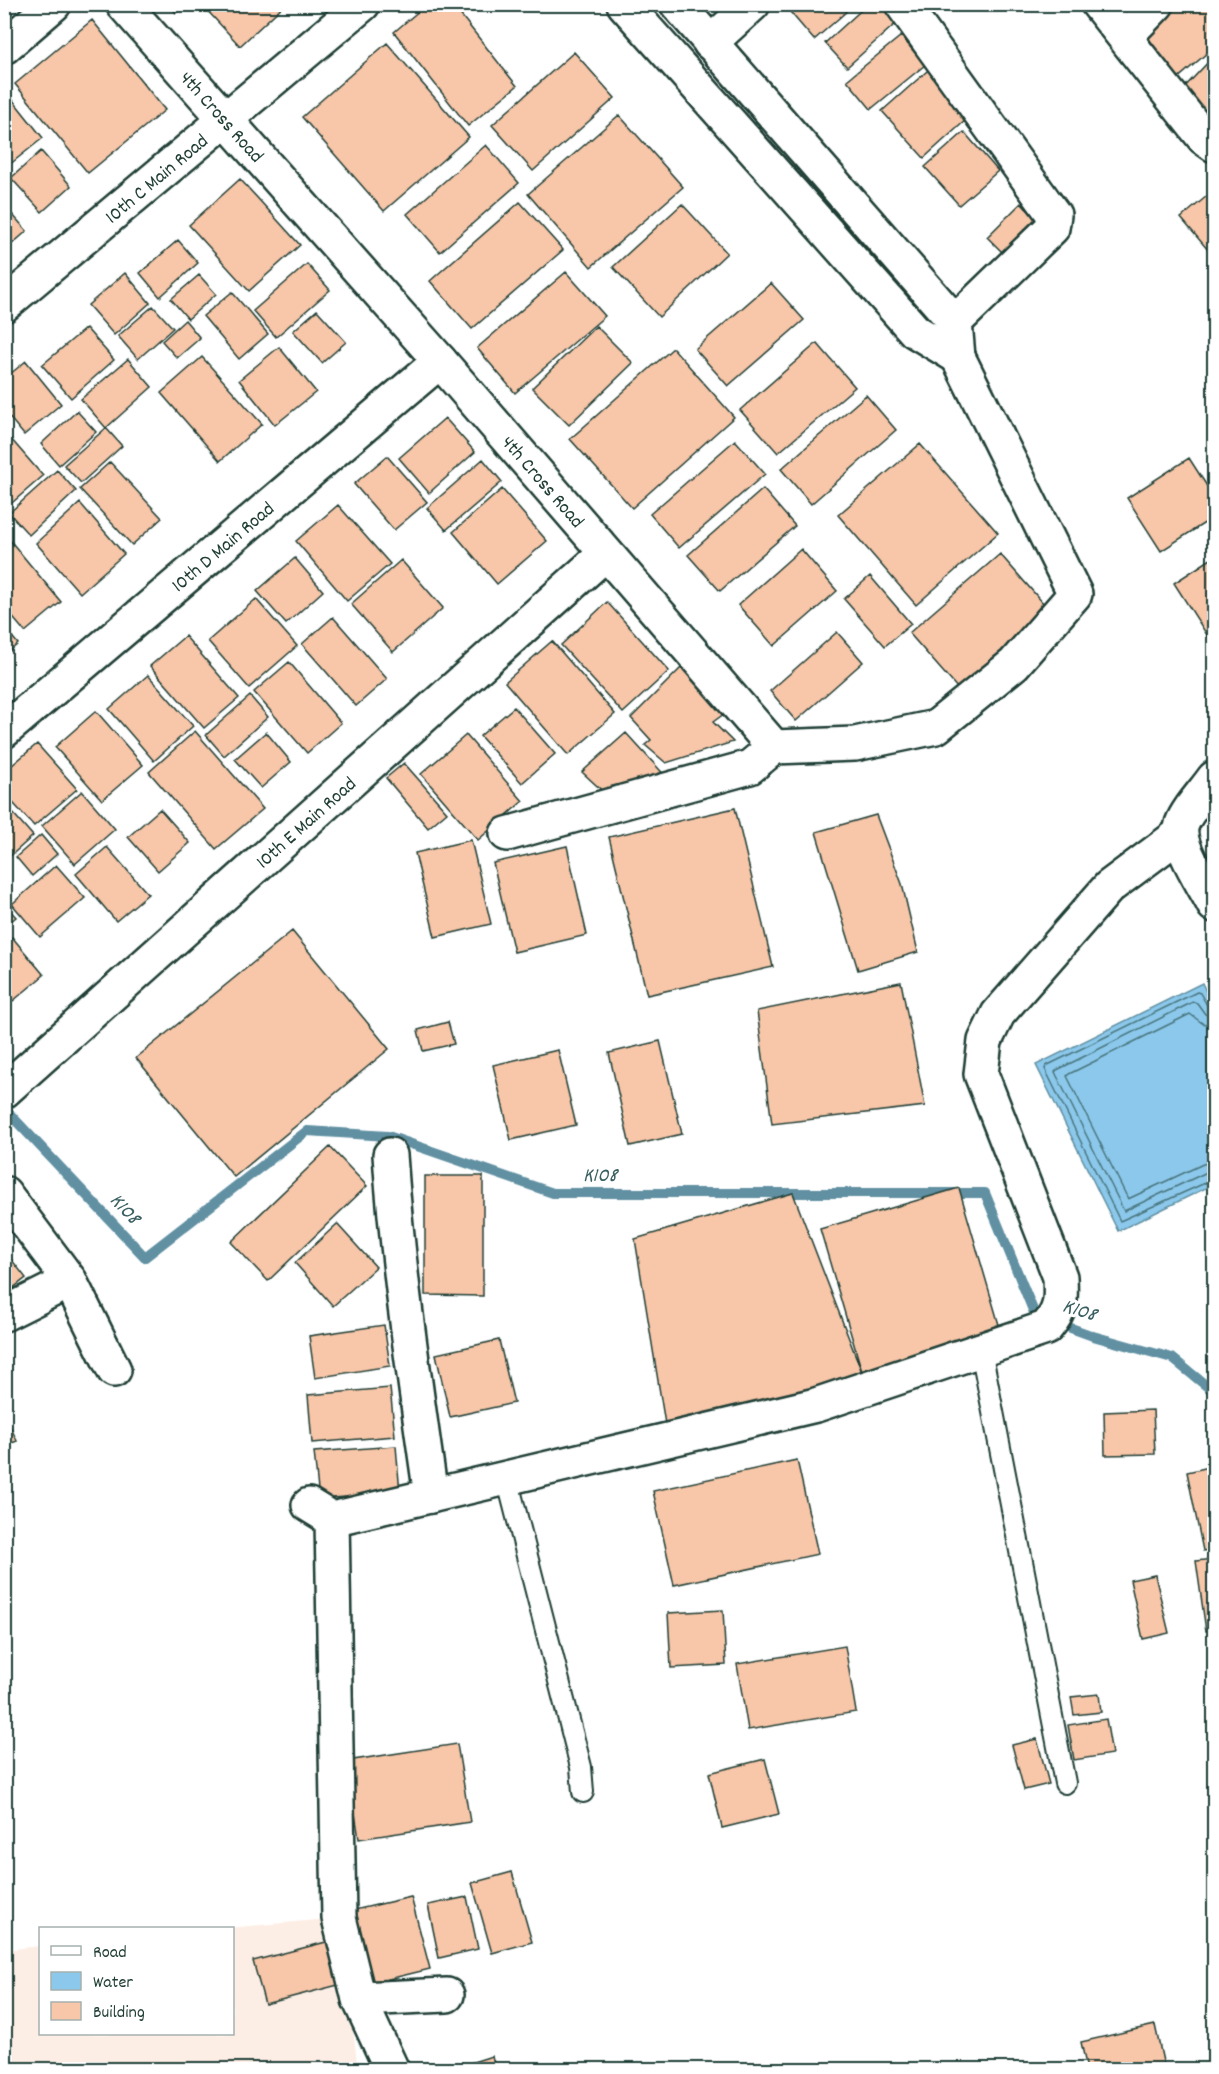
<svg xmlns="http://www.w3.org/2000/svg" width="1219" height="2074" viewBox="0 0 1219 2074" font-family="Dekko,sans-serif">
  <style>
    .built { fill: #fdeee5 }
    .water { fill: #8bc8eb; stroke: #6090a2; stroke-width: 1.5 }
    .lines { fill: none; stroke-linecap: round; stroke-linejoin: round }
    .shore { stroke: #4a757d; stroke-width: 1.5 }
    .stream { stroke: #6090a2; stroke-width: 10 }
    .building { fill: #f8c6a8; stroke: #1f3d34; stroke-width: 1.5 }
    .service-casing { stroke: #1f3d34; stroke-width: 24 }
    .minor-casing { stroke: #1f3d34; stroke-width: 38 }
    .service { stroke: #fff; stroke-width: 20 }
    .minor { stroke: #fff; stroke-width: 33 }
    .labels { text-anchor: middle; stroke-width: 6; stroke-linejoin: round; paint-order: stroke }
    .street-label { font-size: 20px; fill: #1f3d34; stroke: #fff }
    .water-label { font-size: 21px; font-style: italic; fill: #3a6062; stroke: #fff }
  </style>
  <rect width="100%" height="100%" fill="#fff"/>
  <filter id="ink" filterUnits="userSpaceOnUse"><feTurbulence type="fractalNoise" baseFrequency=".0167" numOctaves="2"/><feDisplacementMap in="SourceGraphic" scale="12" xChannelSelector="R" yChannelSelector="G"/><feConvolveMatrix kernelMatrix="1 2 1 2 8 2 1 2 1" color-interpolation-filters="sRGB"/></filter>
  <g filter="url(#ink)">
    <path class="built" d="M 339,1918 L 358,2069 L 5,2070 L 5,1950 L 40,1946 L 40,2034 L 232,2034 L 232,1928 L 227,1928 Z"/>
    <path class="water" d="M 1202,983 L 1214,1008 L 1214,1184 L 1118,1231 L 1036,1065 Z"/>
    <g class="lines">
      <path class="shore" d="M 1214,1009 L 1208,1007 L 1200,993 L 1197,992 L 1046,1066 L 1045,1069 L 1120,1221 L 1214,1179
        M 1214,1017 L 1205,1014 L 1197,1003 L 1193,1002 L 1057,1070 L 1055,1072 L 1124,1211 L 1207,1172 L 1214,1171
        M 1214,1026 L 1202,1023 L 1190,1014 L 1069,1074 L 1067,1076 L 1128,1199 L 1203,1164 L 1214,1162"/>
      <path class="stream" d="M 4,1108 L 145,1257 L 307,1131 L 388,1136 L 553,1193 L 985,1193 L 1035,1315 L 1093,1336 L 1172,1358 L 1214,1392"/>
    </g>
    <path class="building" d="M 168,4 L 185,4 L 176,13 Z
      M 207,4 L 285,4 L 240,46 L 204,7 Z
      M 427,4 L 452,4 L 517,86 L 468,126 L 394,32 Z
      M 787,4 L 840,4 L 846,12 L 814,40 L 785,6 Z
      M 868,4 L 889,4 L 901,19 L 847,67 L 825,43 Z
      M 1177,4 L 1205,4 L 1214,14 L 1214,47 L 1176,80 L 1148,37 Z
      M 92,20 L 165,110 L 88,173 L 15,84 Z
      M 901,36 L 925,65 L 871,109 L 847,80 Z
      M 387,43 L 469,137 L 384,211 L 302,117 Z
      M 574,52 L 615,98 L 533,171 L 492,125 Z
      M 1214,56 L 1214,124 L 1181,91 Z
      M 935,64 L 977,110 L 924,158 L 882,111 Z
      M 8,94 L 43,138 L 4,169 L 4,97 Z
      M 619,115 L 683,187 L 591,267 L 528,194 Z
      M 964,132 L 998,171 L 959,205 L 925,167 Z
      M 486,145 L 519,183 L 440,252 L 407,214 Z
      M 41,151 L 71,186 L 42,212 L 11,178 Z
      M 240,179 L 300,245 L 249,291 L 189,225 Z
      M 1214,190 L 1214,257 L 1181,218 Z
      M 520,202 L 563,250 L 472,329 L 430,281 Z
      M 1021,203 L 1047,230 L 1013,263 L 987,237 Z
      M 682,204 L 727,253 L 659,317 L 613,267 Z
      M 4,205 L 27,231 L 4,251 Z
      M 178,240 L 198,263 L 160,297 L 140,273 Z
      M 307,264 L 330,290 L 276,337 L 253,311 Z
      M 566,272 L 605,316 L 515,393 L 477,348 Z
      M 125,273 L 150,303 L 114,335 L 88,305 Z
      M 199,275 L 216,294 L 188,319 L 171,299 Z
      M 771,283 L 804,320 L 728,386 L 695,349 Z
      M 232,292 L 268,334 L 239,359 L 203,316 Z
      M 153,306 L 173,328 L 138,359 L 118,336 Z
      M 317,310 L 346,342 L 322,363 L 293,331 Z
      M 185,320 L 200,338 L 177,358 L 162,341 Z
      M 596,326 L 633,363 L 569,425 L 532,388 Z
      M 86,328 L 114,360 L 71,398 L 42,365 Z
      M 817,343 L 855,387 L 778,453 L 740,410 Z
      M 279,347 L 316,392 L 275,425 L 239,380 Z
      M 673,348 L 734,417 L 632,508 L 570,439 Z
      M 202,357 L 262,424 L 220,461 L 161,393 Z
      M 128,359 L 152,387 L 106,428 L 81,399 Z
      M 26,361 L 61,404 L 24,435 L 4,411 L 4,379 Z
      M 866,395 L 896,430 L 811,504 L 781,469 Z
      M 77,411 L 96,432 L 59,465 L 41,444 Z
      M 445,418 L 475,452 L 429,493 L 399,458 Z
      M 106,428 L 122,446 L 81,483 L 64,465 Z
      M 4,431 L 43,476 L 6,508 L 4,506 Z
      M 735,440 L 765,474 L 679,548 L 650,514 Z
      M 920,444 L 998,533 L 916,605 L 838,515 Z
      M 387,456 L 427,502 L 394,530 L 354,484 Z
      M 1189,458 L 1214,497 L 1214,517 L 1161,551 L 1127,498 Z
      M 483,459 L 502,482 L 446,530 L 427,508 Z
      M 110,462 L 162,518 L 132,545 L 80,489 Z
      M 57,470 L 76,491 L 29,535 L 9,513 Z
      M 502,489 L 547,541 L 497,584 L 453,532 Z
      M 763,489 L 795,526 L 720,591 L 688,555 Z
      M 80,503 L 124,554 L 80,593 L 36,543 Z
      M 338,505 L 390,564 L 347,601 L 296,541 Z
      M 8,538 L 61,602 L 25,632 L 4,607 L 4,541 Z
      M 801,549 L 837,591 L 774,646 L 738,605 Z
      M 1000,554 L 1050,611 L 959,690 L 909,633 Z
      M 1214,557 L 1214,646 L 1174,583 Z
      M 295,558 L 323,591 L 286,624 L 257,591 Z
      M 401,560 L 443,608 L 393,652 L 351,604 Z
      M 870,576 L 911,624 L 885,646 L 844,599 Z
      M 256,599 L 297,646 L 249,688 L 208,641 Z
      M 607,602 L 669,671 L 623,713 L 561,645 Z
      M 333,617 L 387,679 L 356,706 L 302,644 Z
      M 4,627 L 18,644 L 4,656 Z
      M 837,632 L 863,662 L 796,721 L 770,691 Z
      M 185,636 L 239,698 L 204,728 L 150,666 Z
      M 552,641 L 615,714 L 568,755 L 505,682 Z
      M 289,662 L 341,723 L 307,753 L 254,692 Z
      M 683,666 L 728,711 L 713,722 L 733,742 L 666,763 L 645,745 L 651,740 L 631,718 Z
      M 148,675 L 193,726 L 154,761 L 109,709 Z
      M 250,696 L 268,717 L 224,756 L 206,735 Z
      M 514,707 L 555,754 L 522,783 L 480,736 Z
      M 96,711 L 143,765 L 102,800 L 55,747 Z
      M 195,731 L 263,809 L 216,849 L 149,772 Z
      M 266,732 L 291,762 L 261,788 L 235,759 Z
      M 626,733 L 670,781 L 609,797 L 582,772 Z
      M 466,735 L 523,801 L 478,840 L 421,774 Z
      M 37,744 L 77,789 L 34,826 L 4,793 L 4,772 Z
      M 404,763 L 447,812 L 428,828 L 386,778 Z
      M 82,791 L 115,829 L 75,864 L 42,826 Z
      M 4,803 L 33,836 L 7,859 L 4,856 Z
      M 735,808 L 773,967 L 647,995 L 609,837 Z
      M 160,809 L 190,843 L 158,871 L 128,837 Z
      M 876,815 L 902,884 L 918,952 L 858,970 L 816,832 Z
      M 41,835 L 57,854 L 32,876 L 16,857 Z
      M 471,840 L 491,924 L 435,937 L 415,853 Z
      M 567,846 L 587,935 L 514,952 L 493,863 Z
      M 107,847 L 148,894 L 116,921 L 76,874 Z
      M 56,865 L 85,898 L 40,937 L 12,904 Z
      M 4,904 L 16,917 L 4,927 Z
      M 292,931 L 389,1049 L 234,1177 L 136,1058 Z
      M 12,937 L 44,975 L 13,1001 L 4,991 L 4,943 Z
      M 901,982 L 925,1106 L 772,1124 L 757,1011 Z
      M 448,1022 L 454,1044 L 423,1051 L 418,1030 Z
      M 660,1041 L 682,1134 L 630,1146 L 609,1053 Z
      M 558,1050 L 576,1125 L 511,1140 L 493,1065 Z
      M 330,1147 L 367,1186 L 268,1281 L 231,1242 Z
      M 425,1176 L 483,1176 L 483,1296 L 425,1295 Z
      M 959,1188 L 1002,1335 L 863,1375 L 820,1229 Z
      M 793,1193 L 863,1375 L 666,1430 L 635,1239 Z
      M 337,1224 L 376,1267 L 333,1306 L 295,1263 Z
      M 4,1250 L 26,1278 L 4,1295 Z
      M 384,1325 L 390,1366 L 315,1378 L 309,1336 Z
      M 499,1340 L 514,1403 L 450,1417 L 436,1354 Z
      M 390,1388 L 395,1436 L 312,1443 L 308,1395 Z
      M 1153,1410 L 1155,1454 L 1105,1455 L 1104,1412 Z
      M 4,1412 L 17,1441 L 4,1446 Z
      M 396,1446 L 400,1493 L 319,1499 L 314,1452 Z
      M 797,1460 L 818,1554 L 674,1585 L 653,1491 Z
      M 1214,1466 L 1214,1549 L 1203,1551 L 1187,1472 Z
      M 1214,1559 L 1214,1630 L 1206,1631 L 1196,1561 Z
      M 1155,1575 L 1169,1633 L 1143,1639 L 1130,1580 Z
      M 723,1610 L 726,1665 L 671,1668 L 668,1613 Z
      M 845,1646 L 856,1712 L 748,1730 L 737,1664 Z
      M 1099,1694 L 1101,1712 L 1074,1715 L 1071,1697 Z
      M 1106,1719 L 1112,1754 L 1074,1760 L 1068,1725 Z
      M 1037,1739 L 1049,1784 L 1024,1790 L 1012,1745 Z
      M 457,1744 L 470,1822 L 359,1839 L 347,1761 Z
      M 765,1759 L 779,1814 L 722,1828 L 709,1773 Z
      M 512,1872 L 532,1942 L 492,1953 L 472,1883 Z
      M 411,1897 L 430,1969 L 368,1984 L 350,1911 Z
      M 467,1897 L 478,1949 L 439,1958 L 428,1905 Z
      M 330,1941 L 342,1984 L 265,2004 L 253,1961 Z
      M 1155,2025 L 1164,2066 L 1147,2070 L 1087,2070 L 1081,2042 Z
      M 492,2056 L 496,2070 L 448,2070 Z"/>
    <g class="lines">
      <defs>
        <path id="service" d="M 981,1350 L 1065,1783
          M 507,1478 L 581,1767 L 583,1792"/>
        <g id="minor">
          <path id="s1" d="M 123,4 L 440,361 L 774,747 L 750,767 L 507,834"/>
          <path d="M 624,4 L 915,331 L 958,357"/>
          <path d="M 677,4 L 955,322 L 958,357 L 1075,594 L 1014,664 L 936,727 L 855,744 L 774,747"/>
          <path d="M 902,4 L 1054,215 L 1052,228 L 955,322"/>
          <path d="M 1098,4 L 1204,138 L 1214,145"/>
          <path d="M 1125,37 L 1157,4"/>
          <path d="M 710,43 L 753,4"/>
          <path d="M 4,47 L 54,4"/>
          <path id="s2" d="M 4,305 L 363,4"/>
          <path id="s3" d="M 4,731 L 440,361"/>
          <path d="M 1214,778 C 1205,791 1187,810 1182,824 C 1175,844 1205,886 1214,905"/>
          <path id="s4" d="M 4,1091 L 605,554"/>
          <path d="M 390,1155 C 398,1270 415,1383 431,1496"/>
          <path d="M 4,1193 L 70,1281 L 114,1370"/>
          <path d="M 4,1314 L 70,1281"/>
          <path d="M 309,1505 L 332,1519 L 816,1405 L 1046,1328 C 1062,1310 1061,1299 1060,1277 L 981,1074 L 985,1041 L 998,1014 L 1109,887 L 1180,834"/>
          <path d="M 332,1519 L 339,1918 L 359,1999 L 392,2070"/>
          <path d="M 359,1999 L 447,1995"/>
        </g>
      </defs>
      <use href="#service" class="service-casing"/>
      <use href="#minor" class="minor-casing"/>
      <use href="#service" class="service"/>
      <use href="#minor" class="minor"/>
    </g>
  </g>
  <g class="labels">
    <g class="street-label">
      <text dy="7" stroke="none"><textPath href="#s1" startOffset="150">4th Cross Road</textPath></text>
      <text dy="7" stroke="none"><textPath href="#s2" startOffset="198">10th C Main Road</textPath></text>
      <text dy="7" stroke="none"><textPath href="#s1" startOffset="636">4th Cross Road</textPath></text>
      <text dy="7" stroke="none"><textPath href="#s3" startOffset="286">10th D Main Road</textPath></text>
      <text dy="7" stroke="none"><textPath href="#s4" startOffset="404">10th E Main Road</textPath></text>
    </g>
    <g class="water-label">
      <text x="600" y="1181">K108</text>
      <text transform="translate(126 1208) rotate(47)" y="7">K108</text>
      <text transform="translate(1080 1309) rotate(17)" y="7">K108</text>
    </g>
  </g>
  <rect width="1219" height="2074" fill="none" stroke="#fff" stroke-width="24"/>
  <rect x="12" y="12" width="1195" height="2050" fill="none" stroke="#1f3d34" stroke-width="2" filter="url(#ink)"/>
  <rect x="39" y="1927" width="195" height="108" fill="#ffffff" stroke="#a5b1ae" stroke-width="1.5"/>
  <rect x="51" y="1946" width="30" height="9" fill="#ffffff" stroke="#a5b1ae" stroke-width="1.5"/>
  <text x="93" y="1957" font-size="18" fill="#1f3d34">Road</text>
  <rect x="51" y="1972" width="30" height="18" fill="#8bc8eb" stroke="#a5b1ae" stroke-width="1.5"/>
  <text x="93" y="1987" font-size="18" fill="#1f3d34">Water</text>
  <rect x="51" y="2002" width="30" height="18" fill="#f8c6a8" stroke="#a5b1ae" stroke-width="1.5"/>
  <text x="93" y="2017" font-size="18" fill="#1f3d34">Building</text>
</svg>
